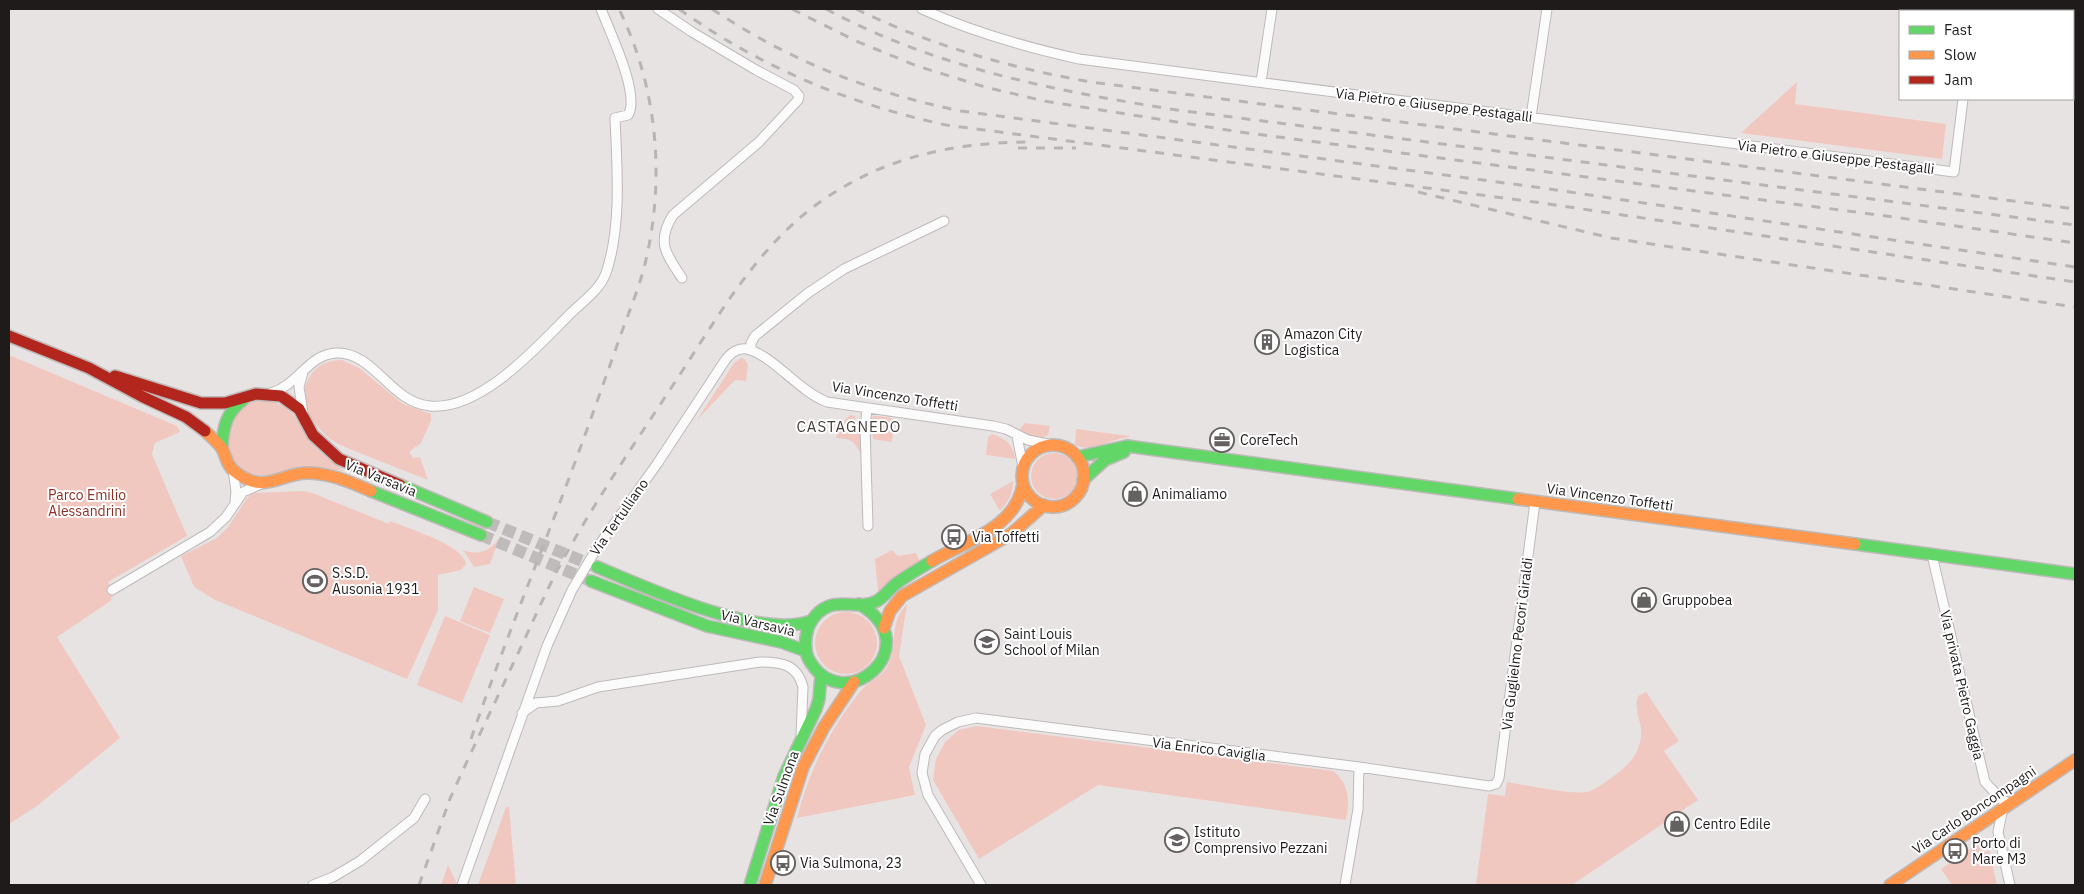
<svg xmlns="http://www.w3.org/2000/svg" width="2084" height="894" viewBox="0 0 2084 894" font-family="'IBM Plex Sans',sans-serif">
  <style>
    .green { fill: #f1c8c0 }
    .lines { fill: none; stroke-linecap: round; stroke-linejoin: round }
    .secondary-tunnel { stroke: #c0bbbb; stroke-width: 12; stroke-dasharray: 12 6; stroke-linecap: butt }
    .street-casing { stroke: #bebaba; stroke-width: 11 }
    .fast-casing { stroke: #bebaba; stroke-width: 14 }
    .slow-casing { stroke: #bebaba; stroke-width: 14 }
    .jam-casing { stroke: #bebaba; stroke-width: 14 }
    .street { stroke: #fcfbfb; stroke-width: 9 }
    .fast { stroke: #63d668; stroke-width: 11 }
    .slow { stroke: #ff974d; stroke-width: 11 }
    .jam { stroke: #b3261e; stroke-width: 11 }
    .rail { stroke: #b6b5b5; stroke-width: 3; stroke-dasharray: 9 9; stroke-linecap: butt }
    .labels { text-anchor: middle; stroke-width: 4; stroke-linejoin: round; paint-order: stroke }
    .street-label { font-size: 14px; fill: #1f1b1b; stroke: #fff }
    .poi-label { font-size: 14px; fill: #1f1b1b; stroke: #fff; text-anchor: start }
    .park-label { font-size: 14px; fill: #8b3023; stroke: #fff }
    .neighbourhood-label { font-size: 15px; letter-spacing: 1px; fill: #463e3d; stroke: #fff }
  </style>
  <rect width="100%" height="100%" fill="#e8e3e3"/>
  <path class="green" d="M 1797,82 L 1795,104 L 1946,124 L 1942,159 L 1741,133 Z
    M 9,355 L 177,426 L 180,432 L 155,443 L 152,454 L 187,536 L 108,582 L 115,595 L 111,598 L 112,600 L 57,637 L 120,738 L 37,806 L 9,824 Z
    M 741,358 L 745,359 L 748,365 L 746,381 L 735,380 L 697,420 L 734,363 Z
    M 342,360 L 359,368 L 403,404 L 431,414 L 431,421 L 421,443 L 409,452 L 413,458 L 420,457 L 428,480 C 408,472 387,464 367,456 C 356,451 345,448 335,442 C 316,430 296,403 308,380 C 315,366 326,360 342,360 Z
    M 267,400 C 297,407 297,426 315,447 C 324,456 334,464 344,471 C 332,470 319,467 306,468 C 283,469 261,484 240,468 C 219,451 224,415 248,404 C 254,401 260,401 267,400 Z
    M 850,415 L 855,416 L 857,430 L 861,430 L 862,456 C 854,441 853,439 836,438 L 838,430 L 841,430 L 845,420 Z
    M 874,416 L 888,417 L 894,420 L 892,442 L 873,439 L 872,425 L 869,425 L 870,419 Z
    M 1025,423 L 1050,426 L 1048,435 L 1042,438 L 1034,437 L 1019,430 Z
    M 1076,429 L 1129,436 L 1129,437 C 1111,439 1091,453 1075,445 Z
    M 992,434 C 1005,438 1014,445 1015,459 L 986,455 L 988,437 Z
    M1031 476a23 23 0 1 1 46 0a23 23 0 1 1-46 0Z
    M 1013,481 C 1013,494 1008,502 1000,511 L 990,494 Z
    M 304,491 L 315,494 L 389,524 L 390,521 C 407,528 464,545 466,564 L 461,570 L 438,575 L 438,610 L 407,679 L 215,600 L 194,587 L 181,556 L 217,538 L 229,526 L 247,498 L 253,493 Z
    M 499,539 L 490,564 L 474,567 L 463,550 C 479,556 489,551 499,539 Z
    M 892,550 L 898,556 L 916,553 L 920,562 L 896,576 L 878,592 L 875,559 Z
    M 474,587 L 504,599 L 490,633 L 460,621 Z
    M 907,604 L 899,656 L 926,725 L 909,767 L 915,795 L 797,818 C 808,773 830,729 859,693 C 867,682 880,679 887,667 C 900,645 887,625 907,604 Z
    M815 643a31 31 0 1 1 62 0a31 31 0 1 1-62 0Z
    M 445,616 L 490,635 L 462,703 L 417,685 Z
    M 1646,692 L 1679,741 L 1664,751 L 1698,800 L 1572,885 L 1476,885 L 1488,794 L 1505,796 L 1507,782 C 1525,785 1572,795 1587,792 C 1594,790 1601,785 1607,781 C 1624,769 1638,759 1641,737 C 1643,723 1633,710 1638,696 Z
    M 977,726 L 1333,771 C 1349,783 1350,801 1346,820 L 1098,785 L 979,859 L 933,780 L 936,759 L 945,742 L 959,730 Z
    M 506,807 L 509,807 L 516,885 L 478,885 Z
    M 1977,844 L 1984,853 L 1989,850 L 1997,885 L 1952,885 L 1941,869 Z
    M 448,865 L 457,884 L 457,885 L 441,885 Z"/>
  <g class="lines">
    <path class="secondary-tunnel" d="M 487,522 L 597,567
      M 481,535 L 591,581"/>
    <defs>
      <path id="street" d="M 658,9 L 692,32 L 756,70 L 794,90 L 799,96 L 798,100 L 759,142 L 673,215 C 656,242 666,254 682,278
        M 922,9 C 972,32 1025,47 1079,59 L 1954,172 L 1963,99
        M 1974,11 L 1974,9
        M 1261,82 L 1272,9
        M 1531,117 L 1547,9
        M 751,350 L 751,343 L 755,336 L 808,293 L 844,269 L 944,221
        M 271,393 C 300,384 308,354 337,353 C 374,352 391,403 430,406 C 480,411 536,348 569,315 C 581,303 600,290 606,273 C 622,226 617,167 615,118 L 628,115 C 641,95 609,30 601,9
        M 867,409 L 865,427 L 868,526
        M 303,413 L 299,387 L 303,372
        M 1017,436 L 1023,467
        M 233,470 L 236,491 L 235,502
        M 1932,555 L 1985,782 L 2002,800 L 2010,803
        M 112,590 L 210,532 L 226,517 L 243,492 L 261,484
        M 522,713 L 536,703 L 558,701 L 598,687 L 760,662 C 781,662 797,664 803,687 L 801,735
        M 2003,808 L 1998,832 L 2010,885
        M 313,885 L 333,877 L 360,861 L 414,818 L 425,799
        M 462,885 L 547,646 L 572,590 L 597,548 L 657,464 L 724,362 C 730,353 739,346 750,350 C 775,358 799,391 827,402 L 993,426 L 1006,429 L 1028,440 L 1052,445
        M 981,885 L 928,795 L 922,773 L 925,754 L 935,736 L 942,730 L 958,722 L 976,718 L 1359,767 L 1489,786 L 1496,784 L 1499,778 L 1535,502
        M 1345,885 L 1358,809 L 1359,767"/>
      <path id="fast" d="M 222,448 C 223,427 226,413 243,400
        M 1077,457 L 1127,446 L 1518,499
        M 1083,480 L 1105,460 L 1124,452
        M 400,485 L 487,522
        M 371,491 L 481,535
        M 1855,544 L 2075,574
        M 597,567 C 647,588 760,640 811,621
        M 591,581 L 707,626 L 781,642 L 806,651
        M 859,604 C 931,646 842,722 808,658 C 805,651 805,639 807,632 C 808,626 812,620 816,615 C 836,594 856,612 877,601 C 885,596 890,588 897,583 C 908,575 920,568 932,561
        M 750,885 L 784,776 L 816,709 L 819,699 L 821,675"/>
      <path id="slow" d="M 205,431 C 210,436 216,441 221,447 C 226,454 226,464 233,470 C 265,497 280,472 309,473 C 333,474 350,482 371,491
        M1022 476a31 31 0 1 1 62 0a31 31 0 1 1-62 0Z
        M 1518,499 L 1855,544
        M 932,561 C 966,541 1016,528 1023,484
        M 884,628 L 890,611 L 902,596 L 1011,534 L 1044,505
        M 765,885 L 803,767 L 824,727 L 854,682
        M 1890,885 L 2075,760"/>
      <path id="jam" d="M 9,336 L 89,368 L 143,397 L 186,417 L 205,431
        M 115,376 L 201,403 L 225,403 L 256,394 L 281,396 L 299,409 L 313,435 L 339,459 L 400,485"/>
    </defs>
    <use href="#street" class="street-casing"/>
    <use href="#fast" class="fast-casing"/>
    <use href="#slow" class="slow-casing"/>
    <use href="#jam" class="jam-casing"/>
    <use href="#street" class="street"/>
    <use href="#fast" class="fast"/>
    <use href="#slow" class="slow"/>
    <use href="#jam" class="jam"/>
    <path class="rail" d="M 679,9 C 760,67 849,104 946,125 L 1542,203 L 2075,282
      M 712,9 C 788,60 871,93 961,111 L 1543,188 L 2075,267
      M 792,9 L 856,41 L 917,66 L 985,87 L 1044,101 L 1240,132 L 1886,216 L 2075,243
      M 826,9 C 936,68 1055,91 1177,110 L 2075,225
      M 856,9 C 930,45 1010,68 1091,82 L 2075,209
      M 1018,148 L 1076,148
      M 1418,192 L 1611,238 L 2075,307
      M 471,739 C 506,637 548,537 585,435 C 597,402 609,368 621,334 C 629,312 638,290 644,268 C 666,181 658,89 619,9
      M 449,801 C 469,756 491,711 512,666 C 530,629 545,592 565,556 C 599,495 639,437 677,379 C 719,315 757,247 820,202 C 884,157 951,143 1028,142
      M 419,885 L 451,796"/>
  </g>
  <defs>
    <symbol id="building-ring" viewBox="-11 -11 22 22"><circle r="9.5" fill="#fff" stroke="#656161" stroke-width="1.5"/><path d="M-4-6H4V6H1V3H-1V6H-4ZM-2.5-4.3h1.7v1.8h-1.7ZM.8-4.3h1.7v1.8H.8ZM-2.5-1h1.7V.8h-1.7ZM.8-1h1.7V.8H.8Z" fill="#656161"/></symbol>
    <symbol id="office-ring" viewBox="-11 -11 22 22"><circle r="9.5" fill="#fff" stroke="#656161" stroke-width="1.5"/><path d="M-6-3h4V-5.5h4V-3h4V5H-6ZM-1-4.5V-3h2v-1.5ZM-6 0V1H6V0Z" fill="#656161"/></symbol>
    <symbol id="shop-ring" viewBox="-11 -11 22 22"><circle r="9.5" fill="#fff" stroke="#656161" stroke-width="1.5"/><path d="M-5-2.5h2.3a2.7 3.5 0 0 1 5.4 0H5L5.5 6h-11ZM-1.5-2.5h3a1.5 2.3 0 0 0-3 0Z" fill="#656161"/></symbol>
    <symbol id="bus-ring" viewBox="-11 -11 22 22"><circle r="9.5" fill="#fff" stroke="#656161" stroke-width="1.5"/><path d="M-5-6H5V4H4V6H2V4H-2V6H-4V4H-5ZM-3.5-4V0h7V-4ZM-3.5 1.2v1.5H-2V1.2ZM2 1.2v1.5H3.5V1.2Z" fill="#656161"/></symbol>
    <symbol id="stadium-ring" viewBox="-11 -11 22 22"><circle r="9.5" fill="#fff" stroke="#656161" stroke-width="1.5"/><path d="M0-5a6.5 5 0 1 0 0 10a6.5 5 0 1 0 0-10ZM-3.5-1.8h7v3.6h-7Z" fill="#656161"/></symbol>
    <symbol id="school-ring" viewBox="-11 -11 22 22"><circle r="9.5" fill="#fff" stroke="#656161" stroke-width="1.5"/><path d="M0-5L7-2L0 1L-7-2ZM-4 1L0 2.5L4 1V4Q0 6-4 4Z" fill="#656161"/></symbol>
  </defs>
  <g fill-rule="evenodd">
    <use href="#building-ring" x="1253" y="328" width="28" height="28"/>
    <use href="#office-ring" x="1208" y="426" width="28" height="28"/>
    <use href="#shop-ring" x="1121" y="480" width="28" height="28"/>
    <use href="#bus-ring" x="940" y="523" width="28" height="28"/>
    <use href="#stadium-ring" x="301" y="567" width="28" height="28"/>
    <use href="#shop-ring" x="1630" y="586" width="28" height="28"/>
    <use href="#school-ring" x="973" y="628" width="28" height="28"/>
    <use href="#shop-ring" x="1663" y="810" width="28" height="28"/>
    <use href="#school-ring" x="1163" y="826" width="28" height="28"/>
    <use href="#bus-ring" x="1941" y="837" width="28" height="28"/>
    <use href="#bus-ring" x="769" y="849" width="28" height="28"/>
  </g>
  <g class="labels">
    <g class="street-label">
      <text transform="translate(1434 105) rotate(7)" y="5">Via Pietro e Giuseppe Pestagalli</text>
      <text transform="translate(1836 157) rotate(7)" y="5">Via Pietro e Giuseppe Pestagalli</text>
      <text transform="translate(895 396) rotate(9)" y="5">Via Vincenzo Toffetti</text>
      <text transform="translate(381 478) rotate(22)" y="5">Via Varsavia</text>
      <text transform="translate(1610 497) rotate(8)" y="5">Via Vincenzo Toffetti</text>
      <text transform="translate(619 517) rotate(-55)" y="5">Via Tertulliano</text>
      <text transform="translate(758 623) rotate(13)" y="5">Via Varsavia</text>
      <text transform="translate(1517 644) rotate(-83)" y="5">Via Guglielmo Pecori Giraldi</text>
      <text transform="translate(1962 685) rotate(77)" y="5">Via privata Pietro Gaggia</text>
      <text transform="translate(1209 749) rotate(7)" y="5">Via Enrico Caviglia</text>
      <text transform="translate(781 788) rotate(-70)" y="5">Via Sulmona</text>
      <text transform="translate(1974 810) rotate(-34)" y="5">Via Carlo Boncompagni</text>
    </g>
    <g class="poi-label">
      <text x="1284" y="339">Amazon City<tspan x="1284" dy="16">Logistica</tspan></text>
      <text x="1240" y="445">CoreTech</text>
      <text x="1152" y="499">Animaliamo</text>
      <text x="972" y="542">Via Toffetti</text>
      <text x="332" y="578">S.S.D.<tspan x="332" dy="16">Ausonia 1931</tspan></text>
      <text x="1662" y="605">Gruppobea</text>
      <text x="1004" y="639">Saint Louis<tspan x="1004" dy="16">School of Milan</tspan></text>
      <text x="1694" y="829">Centro Edile</text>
      <text x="1194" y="837">Istituto<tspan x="1194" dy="16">Comprensivo Pezzani</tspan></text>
      <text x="1972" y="848">Porto di<tspan x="1972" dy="16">Mare M3</tspan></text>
      <text x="800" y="868">Via Sulmona, 23</text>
    </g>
    <g class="park-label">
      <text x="87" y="500">Parco Emilio<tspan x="87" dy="16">Alessandrini</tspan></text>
    </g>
    <g class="neighbourhood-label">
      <text x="849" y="432">CASTAGNEDO</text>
    </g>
  </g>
  <rect width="2084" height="894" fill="none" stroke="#1f1b1b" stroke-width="20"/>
  <rect x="1899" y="10" width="175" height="90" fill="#ffffff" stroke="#a5a4a4"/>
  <rect x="1909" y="26" width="25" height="8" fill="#63d668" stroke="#a5a4a4"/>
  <text x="1944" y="35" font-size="15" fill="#1f1b1b">Fast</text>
  <rect x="1909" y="51" width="25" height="8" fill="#ff974d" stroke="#a5a4a4"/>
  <text x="1944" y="60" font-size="15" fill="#1f1b1b">Slow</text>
  <rect x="1909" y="76" width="25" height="8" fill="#b3261e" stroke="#a5a4a4"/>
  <text x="1944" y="85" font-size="15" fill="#1f1b1b">Jam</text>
</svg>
